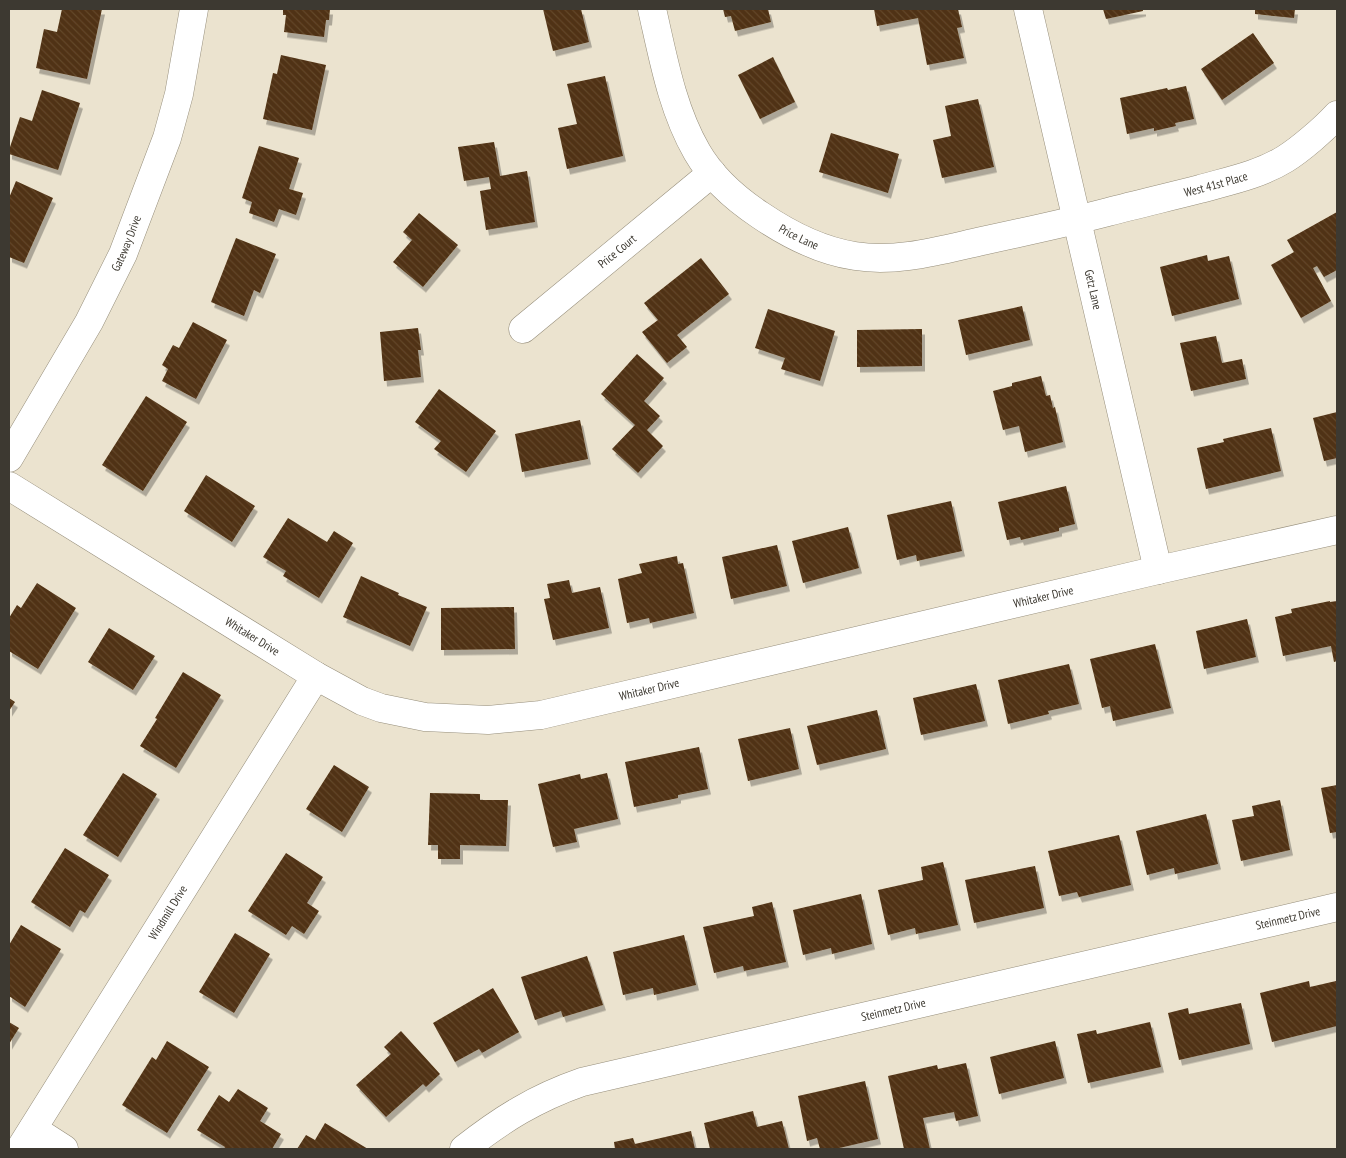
<svg xmlns="http://www.w3.org/2000/svg" width="1346" height="1158" viewBox="0 0 1346 1158" font-family="'PT Sans Narrow',sans-serif">
  <style>
    .building { fill: url(#building-back-hatch); filter: url(#shadow) }
    .lines { fill: none; stroke-linecap: round; stroke-linejoin: round }
    .minor-casing { stroke: #968e7b; stroke-width: 29 }
    .minor { stroke: #fff; stroke-width: 28 }
    .labels { text-anchor: middle; stroke-width: 5; stroke-linejoin: round; paint-order: stroke }
    .street-label { font-size: 12px; fill: #3d3931; stroke: #f9f0dc }
  </style>
  <defs>
    <pattern id="building-back-hatch" width="6" height="6" patternUnits="userSpaceOnUse" patternTransform="scale(1.25)"><rect width="6" height="6" fill="#503112"/><path d="M-1 5l2 2M0 0l6 6M5-1l2 2" fill="none" stroke="#62472c"/></pattern>
    <filter id="shadow"><feDropShadow dx="3" dy="5.5" stdDeviation="0" flood-color="#0004"/></filter>
  </defs>
  <rect width="100%" height="100%" fill="#ebe3cf"/>
  <path class="building" d="M 62,9 L 102,9 L 87,79 L 36,68 L 44,29 L 57,32 Z
    M 283,9 L 330,9 L 329,20 L 326,20 L 324,37 L 284,32 L 286,15 L 283,15 Z
    M 543,9 L 581,9 L 589,42 L 553,51 Z
    M 723,9 L 768,9 L 771,22 L 735,31 L 731,16 L 725,17 Z
    M 874,9 L 958,9 L 962,27 L 957,28 L 964,58 L 927,65 L 918,18 L 877,26 Z
    M 1103,9 L 1143,9 L 1143,11 L 1106,19 Z
    M 1255,9 L 1295,9 L 1294,18 L 1255,14 Z
    M 1253,33 L 1274,63 L 1222,100 L 1201,69 Z
    M 281,55 L 326,65 L 312,130 L 263,119 L 273,73 L 277,74 Z
    M 773,57 L 795,102 L 760,119 L 738,75 Z
    M 605,76 L 623,156 L 567,169 L 558,128 L 577,124 L 567,84 Z
    M 1186,86 L 1194,119 L 1175,123 L 1176,126 L 1154,131 L 1154,128 L 1127,134 L 1120,98 L 1167,88 L 1168,90 Z
    M 42,90 L 80,103 L 58,170 L 9,154 L 9,150 L 20,117 L 32,121 Z
    M 978,99 L 994,167 L 942,178 L 933,140 L 951,136 L 945,106 Z
    M 831,133 L 899,154 L 888,193 L 819,172 Z
    M 494,142 L 500,176 L 527,171 L 535,222 L 486,230 L 480,191 L 491,189 L 489,177 L 464,181 L 458,147 Z
    M 259,146 L 299,158 L 289,189 L 303,193 L 296,215 L 279,209 L 274,222 L 249,213 L 252,202 L 242,198 Z
    M 16,181 L 53,198 L 24,263 L 9,257 L 9,198 Z
    M 1337,212 L 1337,270 L 1324,277 L 1317,266 L 1313,268 L 1331,301 L 1301,318 L 1271,265 L 1294,252 L 1287,240 Z
    M 419,213 L 458,245 L 423,287 L 393,262 L 412,240 L 403,232 Z
    M 236,238 L 276,254 L 260,293 L 254,290 L 244,316 L 211,302 Z
    M 1207,255 L 1208,261 L 1229,256 L 1239,299 L 1172,316 L 1160,267 Z
    M 701,258 L 729,294 L 677,335 L 687,347 L 667,363 L 642,332 L 658,320 L 644,303 Z
    M 1022,306 L 1030,340 L 966,355 L 958,320 Z
    M 768,309 L 835,331 L 820,381 L 781,369 L 785,358 L 755,348 Z
    M 193,322 L 227,340 L 196,399 L 162,381 L 168,369 L 162,365 L 173,345 L 179,348 Z
    M 418,328 L 421,350 L 418,350 L 421,377 L 384,381 L 380,332 Z
    M 922,329 L 922,366 L 857,367 L 857,330 Z
    M 1216,336 L 1222,363 L 1242,359 L 1246,379 L 1191,391 L 1180,343 Z
    M 637,354 L 664,378 L 644,401 L 660,416 L 647,430 L 663,446 L 638,473 L 612,449 L 635,425 L 601,394 Z
    M 1041,376 L 1046,396 L 1050,395 L 1053,408 L 1055,407 L 1063,442 L 1025,452 L 1019,426 L 1003,430 L 993,391 L 1012,386 L 1012,383 Z
    M 439,389 L 496,431 L 466,472 L 434,449 L 441,441 L 415,422 Z
    M 146,396 L 187,422 L 143,491 L 102,465 Z
    M 1337,412 L 1337,458 L 1324,461 L 1313,418 Z
    M 580,420 L 588,459 L 522,472 L 515,434 Z
    M 1271,428 L 1281,471 L 1206,489 L 1197,448 L 1224,442 L 1223,439 Z
    M 206,475 L 255,506 L 232,542 L 184,511 Z
    M 1066,486 L 1075,524 L 1059,528 L 1059,531 L 1021,540 L 1020,537 L 1007,540 L 998,502 Z
    M 951,501 L 962,551 L 917,561 L 916,555 L 897,560 L 887,515 Z
    M 288,518 L 327,542 L 334,531 L 353,543 L 319,598 L 283,576 L 286,571 L 263,557 Z
    M 848,527 L 859,568 L 803,583 L 792,541 Z
    M 777,545 L 787,586 L 731,599 L 722,557 Z
    M 677,556 L 678,564 L 683,563 L 694,613 L 650,623 L 649,618 L 627,623 L 618,579 L 642,573 L 639,564 Z
    M 361,576 L 399,593 L 398,595 L 427,607 L 410,646 L 343,617 Z
    M 569,580 L 572,593 L 600,587 L 609,628 L 553,640 L 544,599 L 550,598 L 547,584 Z
    M 37,583 L 76,608 L 38,669 L 9,651 L 9,618 L 17,605 L 21,608 Z
    M 1330,601 L 1330,602 L 1337,601 L 1337,661 L 1334,662 L 1331,646 L 1283,656 L 1275,617 L 1292,613 L 1291,609 Z
    M 514,607 L 515,649 L 441,650 L 441,608 Z
    M 1247,619 L 1256,657 L 1204,669 L 1196,631 Z
    M 109,628 L 155,656 L 133,690 L 88,662 Z
    M 1155,644 L 1171,708 L 1113,721 L 1110,706 L 1102,708 L 1090,659 Z
    M 1069,664 L 1079,704 L 1048,711 L 1049,714 L 1008,724 L 998,680 Z
    M 183,672 L 221,695 L 176,768 L 140,746 L 157,719 L 155,718 Z
    M 976,684 L 985,721 L 921,735 L 913,698 Z
    M 9,698 L 15,702 L 9,711 Z
    M 877,710 L 886,749 L 817,765 L 807,726 Z
    M 790,728 L 799,769 L 748,781 L 738,739 Z
    M 699,747 L 708,789 L 678,795 L 678,798 L 634,807 L 625,762 Z
    M 334,765 L 369,787 L 342,832 L 306,809 Z
    M 123,773 L 157,794 L 118,857 L 83,835 Z
    M 607,773 L 618,819 L 574,829 L 577,842 L 553,847 L 538,784 L 580,774 L 581,779 Z
    M 1337,785 L 1337,832 L 1330,833 L 1321,788 Z
    M 430,793 L 480,794 L 480,800 L 508,800 L 506,846 L 460,845 L 460,859 L 438,859 L 438,845 L 428,845 Z
    M 1280,800 L 1290,850 L 1241,861 L 1232,820 L 1254,816 L 1252,806 Z
    M 1206,814 L 1218,864 L 1175,874 L 1174,868 L 1147,875 L 1136,831 Z
    M 1119,835 L 1131,885 L 1079,897 L 1077,892 L 1059,896 L 1048,851 Z
    M 65,848 L 109,875 L 85,913 L 80,910 L 70,927 L 31,902 Z
    M 286,853 L 323,877 L 307,903 L 319,911 L 304,934 L 292,926 L 286,935 L 248,911 Z
    M 943,862 L 958,925 L 916,934 L 915,928 L 888,935 L 878,890 L 923,880 L 921,867 Z
    M 1035,866 L 1044,908 L 974,923 L 965,880 Z
    M 861,894 L 872,944 L 832,954 L 831,948 L 803,955 L 793,910 Z
    M 772,902 L 786,962 L 744,971 L 743,966 L 714,973 L 703,927 L 754,916 L 752,907 Z
    M 21,925 L 61,949 L 25,1007 L 9,996 L 9,945 Z
    M 235,933 L 270,954 L 234,1013 L 199,992 Z
    M 684,935 L 696,985 L 654,995 L 653,988 L 623,995 L 613,952 Z
    M 587,956 L 603,1005 L 563,1017 L 561,1011 L 535,1020 L 521,977 Z
    M 1309,981 L 1310,987 L 1336,981 L 1337,1026 L 1272,1042 L 1260,993 Z
    M 493,988 L 519,1032 L 482,1053 L 479,1049 L 455,1062 L 433,1023 Z
    M 1241,1003 L 1250,1044 L 1179,1060 L 1168,1013 L 1188,1008 L 1189,1014 Z
    M 9,1022 L 19,1028 L 9,1044 Z
    M 1150,1022 L 1161,1067 L 1088,1083 L 1077,1034 L 1096,1030 L 1097,1034 Z
    M 401,1031 L 440,1074 L 426,1087 L 423,1084 L 386,1117 L 356,1085 L 391,1054 L 384,1047 Z
    M 167,1041 L 209,1067 L 167,1133 L 122,1105 L 152,1057 L 156,1060 Z
    M 1055,1041 L 1064,1078 L 999,1094 L 990,1057 Z
    M 966,1063 L 978,1116 L 956,1121 L 954,1112 L 923,1118 L 930,1149 L 904,1149 L 888,1076 L 937,1065 L 938,1069 Z
    M 865,1081 L 878,1139 L 835,1149 L 820,1149 L 817,1138 L 807,1141 L 798,1096 Z
    M 238,1089 L 268,1108 L 260,1121 L 281,1134 L 272,1149 L 224,1149 L 225,1147 L 197,1130 L 219,1095 L 229,1102 Z
    M 753,1111 L 757,1127 L 782,1121 L 789,1149 L 710,1149 L 704,1123 Z
    M 325,1123 L 368,1149 L 297,1149 L 306,1135 L 315,1140 Z
    M 691,1131 L 695,1149 L 615,1149 L 614,1142 L 633,1138 L 635,1144 Z"/>
  <g class="lines">
    <defs>
      <g id="minor">
        <path id="s1" d="M 652,9 C 663,57 672,109 697,152 C 712,178 736,199 760,215 C 788,234 821,251 855,256 C 897,263 941,250 982,241 C 1024,232 1066,223 1108,212 C 1138,204 1169,197 1200,189 C 1228,181 1259,175 1285,159 C 1301,149 1324,129 1337,115"/>
        <path id="s2" d="M 1028,9 L 1158,570"/>
        <path id="s3" d="M 523,329 L 712,173"/>
        <path id="s4" d="M 9,458 L 89,322 L 123,254 L 167,138 L 179,94 L 194,9"/>
        <path id="s5" d="M 9,486 L 316,676 L 362,701 L 381,708 L 425,717 L 488,720 L 541,715 L 1158,570 L 1337,530"/>
        <path d="M 33,1129 L 64,1149"/>
        <path id="s6" d="M 20,1149 L 316,676"/>
        <path id="s7" d="M 464,1149 C 502,1119 536,1098 582,1082 L 1337,907"/>
      </g>
    </defs>
    <use href="#minor" class="minor-casing"/>
    <use href="#minor" class="minor"/>
  </g>
  <g class="labels">
    <g class="street-label">
      <text dy="4" stroke="none"><textPath href="#s1" startOffset="714">West 41st Place</textPath></text>
      <text dy="4" stroke="none"><textPath href="#s1" startOffset="285">Price Lane</textPath></text>
      <text dy="4" stroke="none"><textPath href="#s4" startOffset="245">Gateway Drive</textPath></text>
      <text dy="4" stroke="none"><textPath href="#s3" startOffset="122">Price Court</textPath></text>
      <text dy="4" stroke="none"><textPath href="#s2" startOffset="288">Getz Lane</textPath></text>
      <text dy="4" stroke="none"><textPath href="#s5" startOffset="1111">Whitaker Drive</textPath></text>
      <text dy="4" stroke="none"><textPath href="#s5" startOffset="286">Whitaker Drive</textPath></text>
      <text dy="4" stroke="none"><textPath href="#s5" startOffset="706">Whitaker Drive</textPath></text>
      <text dy="4" stroke="none"><textPath href="#s6" startOffset="279">Windmill Drive</textPath></text>
      <text dy="4" stroke="none"><textPath href="#s7" startOffset="861">Steinmetz Drive</textPath></text>
      <text dy="4" stroke="none"><textPath href="#s7" startOffset="456">Steinmetz Drive</textPath></text>
    </g>
  </g>
  <rect width="1346" height="1158" fill="none" stroke="#3d3931" stroke-width="20"/>
</svg>
